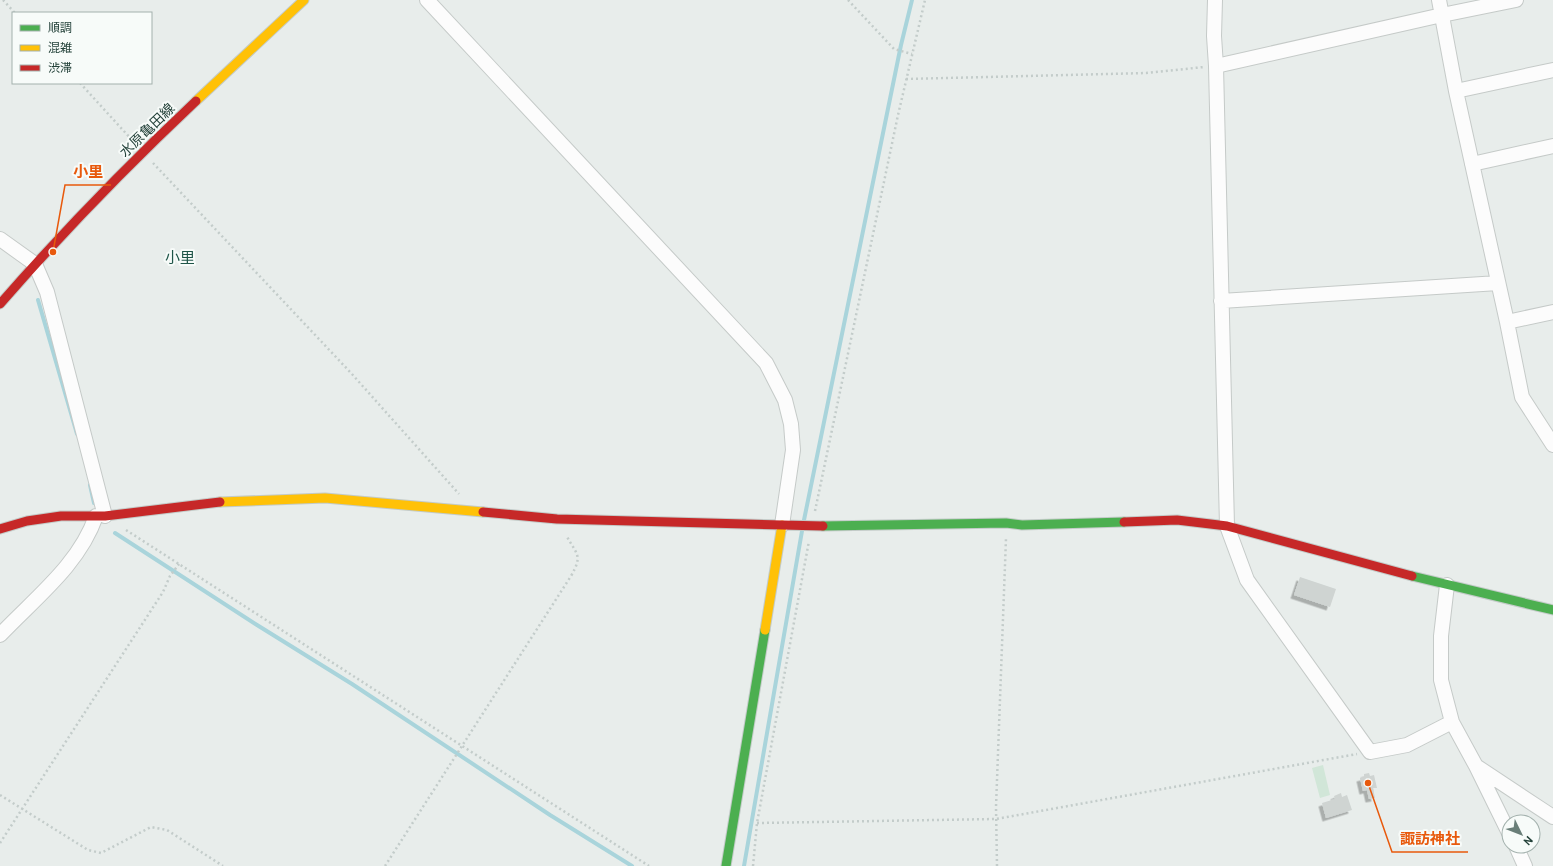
<svg xmlns="http://www.w3.org/2000/svg" width="1553" height="866" viewBox="0 0 1553 866" font-family="Cabin,'Noto Sans JP',sans-serif">
  <style>
    .green { fill: #d1e6d8 }
    .lines { fill: none; stroke-linecap: round; stroke-linejoin: round }
    .stream { stroke: #a9d4db; stroke-width: 4 }
    .building { fill: #cfd4d2; filter: url(#shadow) }
    .street-casing { stroke: #c5cac8; stroke-width: 16 }
    .fast-casing { stroke: #c3cbc8; stroke-width: 11 }
    .slow-casing { stroke: #c3cbc8; stroke-width: 11 }
    .jam-casing { stroke: #c3cbc8; stroke-width: 11 }
    .path { stroke: #c3ccca; stroke-width: 2.5; stroke-dasharray: 2 3; stroke-linecap: butt }
    .street { stroke: #fcfcfc; stroke-width: 14 }
    .fast { stroke: #4caf50; stroke-width: 9 }
    .slow { stroke: #ffc107; stroke-width: 9 }
    .jam { stroke: #c62828; stroke-width: 9 }
    .labels { text-anchor: middle; stroke-width: 4; stroke-linejoin: round; paint-order: stroke }
    .street-label { font-size: 14px; fill: #24423a; stroke: #f7fbf9 }
    .neighbourhood-label { font-size: 15px; fill: #1f5548; stroke: #f7fbf9 }
    .leader { fill: none; stroke: #e8590c; stroke-width: 1.5 }
    .callout-dot { fill: #e8590c; stroke: #f7fbf9; stroke-width: 1.5 }
    .callout-label { font-size: 15px; text-anchor: middle; font-weight: bold; fill: #e8590c; stroke: #f7fbf9; stroke-width: 4; stroke-linejoin: round; paint-order: stroke }
  </style>
  <defs>
    <filter id="shadow"><feDropShadow dx="-3.5" dy="3.5" stdDeviation="0" flood-color="#0004"/></filter>
  </defs>
  <rect width="100%" height="100%" fill="#e8edeb"/>
  <path class="green" d="M 1323,765 L 1330,795 L 1320,798 L 1312,768 Z"/>
  <g class="lines">
    <path class="stream" d="M 38,300 L 77,434
      M 90,485 L 94,503
      M 804,520 L 901,45 L 912,0
      M 115,533 L 257,625 L 352,684 L 550,815 L 632,866
      M 744,866 L 802,531"/>
  </g>
  <path class="building" d="M 1300,577 L 1336,589 L 1330,607 L 1294,595 Z
    M 1369,773 L 1370,776 L 1374,775 L 1377,788 L 1373,788 L 1375,798 L 1369,799 L 1367,790 L 1363,791 L 1360,778 L 1364,777 L 1364,774 Z
    M 1341,793 L 1342,797 L 1347,795 L 1352,810 L 1326,818 L 1322,803 L 1335,799 L 1334,796 Z"/>
  <g class="lines">
    <defs>
      <path id="street" d="M 427,0 L 766,363 L 785,400 L 791,424 L 793,450 L 782,525
        M 1215,0 L 1214,36 L 1216,66 L 1227,526 L 1247,580 L 1370,752 L 1407,745 L 1452,722
        M 1439,0 L 1456,91 L 1507,322 L 1522,397 L 1553,445
        M 1216,66 L 1442,15 L 1516,0
        M 1456,91 L 1553,70
        M 1472,164 L 1553,146
        M 0,239 L 35,264 L 47,292 L 105,516
        M 1221,301 L 1498,283
        M 1507,322 L 1553,312
        M 1447,585 L 1441,636 L 1441,680 L 1452,722 L 1476,766 L 1553,817
        M 0,635 C 35,598 79,565 96,516
        M 1476,766 L 1509,833
        M 1516,846 L 1525,866"/>
      <path id="fast" d="M 823,526 L 1006,523 L 1022,525 L 1124,522
        M 1412,576 L 1553,610
        M 726,866 L 765,630"/>
      <path id="slow" d="M 196,101 L 304,0
        M 220,502 L 325,498 L 483,512
        M 765,630 L 782,525"/>
      <path id="jam" d="M 0,304 C 62,233 127,166 196,101
        M 483,512 L 557,519 L 823,526
        M 1124,522 L 1177,520 L 1227,526 L 1412,576
        M 0,529 L 27,521 L 61,516 L 105,516 L 220,502"/>
    </defs>
    <use href="#street" class="street-casing"/>
    <use href="#fast" class="fast-casing"/>
    <use href="#slow" class="slow-casing"/>
    <use href="#jam" class="jam-casing"/>
    <path class="path" d="M 3,0 L 15,13
      M 848,0 L 894,49 L 912,54
      M 906,79 L 1146,73 L 1204,67
      M 80,83 L 132,140
      M 153,163 L 351,373 L 459,494
      M 815,511 L 898,115 L 925,0
      M 126,530 L 649,866
      M 0,795 L 88,850 L 101,853 L 151,827 L 167,830 L 223,866
      M 757,823 L 996,819 L 1357,754
      M 0,843 L 163,592 L 170,576 L 179,564
      M 385,866 L 571,576 C 583,555 577,555 566,535
      M 753,866 L 757,823 L 809,541
      M 997,866 L 996,807 L 1006,538"/>
    <use href="#street" class="street"/>
    <use href="#fast" class="fast"/>
    <use href="#slow" class="slow"/>
    <use href="#jam" class="jam"/>
  </g>
  <g class="labels">
    <g class="street-label">
      <text transform="translate(147 130) rotate(-44)" y="5">水原亀田線</text>
    </g>
    <g class="neighbourhood-label">
      <text x="180" y="263">小里</text>
    </g>
  </g>
  <path class="leader" d="M53 252L65 185H111M1368 783L1392 852H1468"/>
  <g class="callout-dot">
    <circle cx="53" cy="252" r="4"/>
    <circle cx="1368" cy="783" r="4"/>
  </g>
  <g class="callout-label">
    <text x="88" y="177">小里</text>
    <text x="1430" y="844">諏訪神社</text>
  </g>
  <rect x="12" y="12" width="140" height="72" fill="#f7fbf9" stroke="#a3b1ad"/>
  <rect x="20" y="25" width="20" height="6" fill="#4caf50" stroke="#a3b1ad"/>
  <text x="48" y="32" font-size="12" fill="#24423a">順調</text>
  <rect x="20" y="45" width="20" height="6" fill="#ffc107" stroke="#a3b1ad"/>
  <text x="48" y="52" font-size="12" fill="#24423a">混雑</text>
  <rect x="20" y="65" width="20" height="6" fill="#c62828" stroke="#a3b1ad"/>
  <text x="48" y="72" font-size="12" fill="#24423a">渋滞</text>
  <g transform="translate(1521 834) rotate(133)"><circle r="19" fill="#f7fbf9" stroke="#a3b1ad"/>
  <path d="M0-3L7 15L0 10L-7 15Z" fill="#697e78"/>
  <text y="-6" font-size="11" font-weight="bold" text-anchor="middle" fill="#24423a">N</text>
  </g>
</svg>
